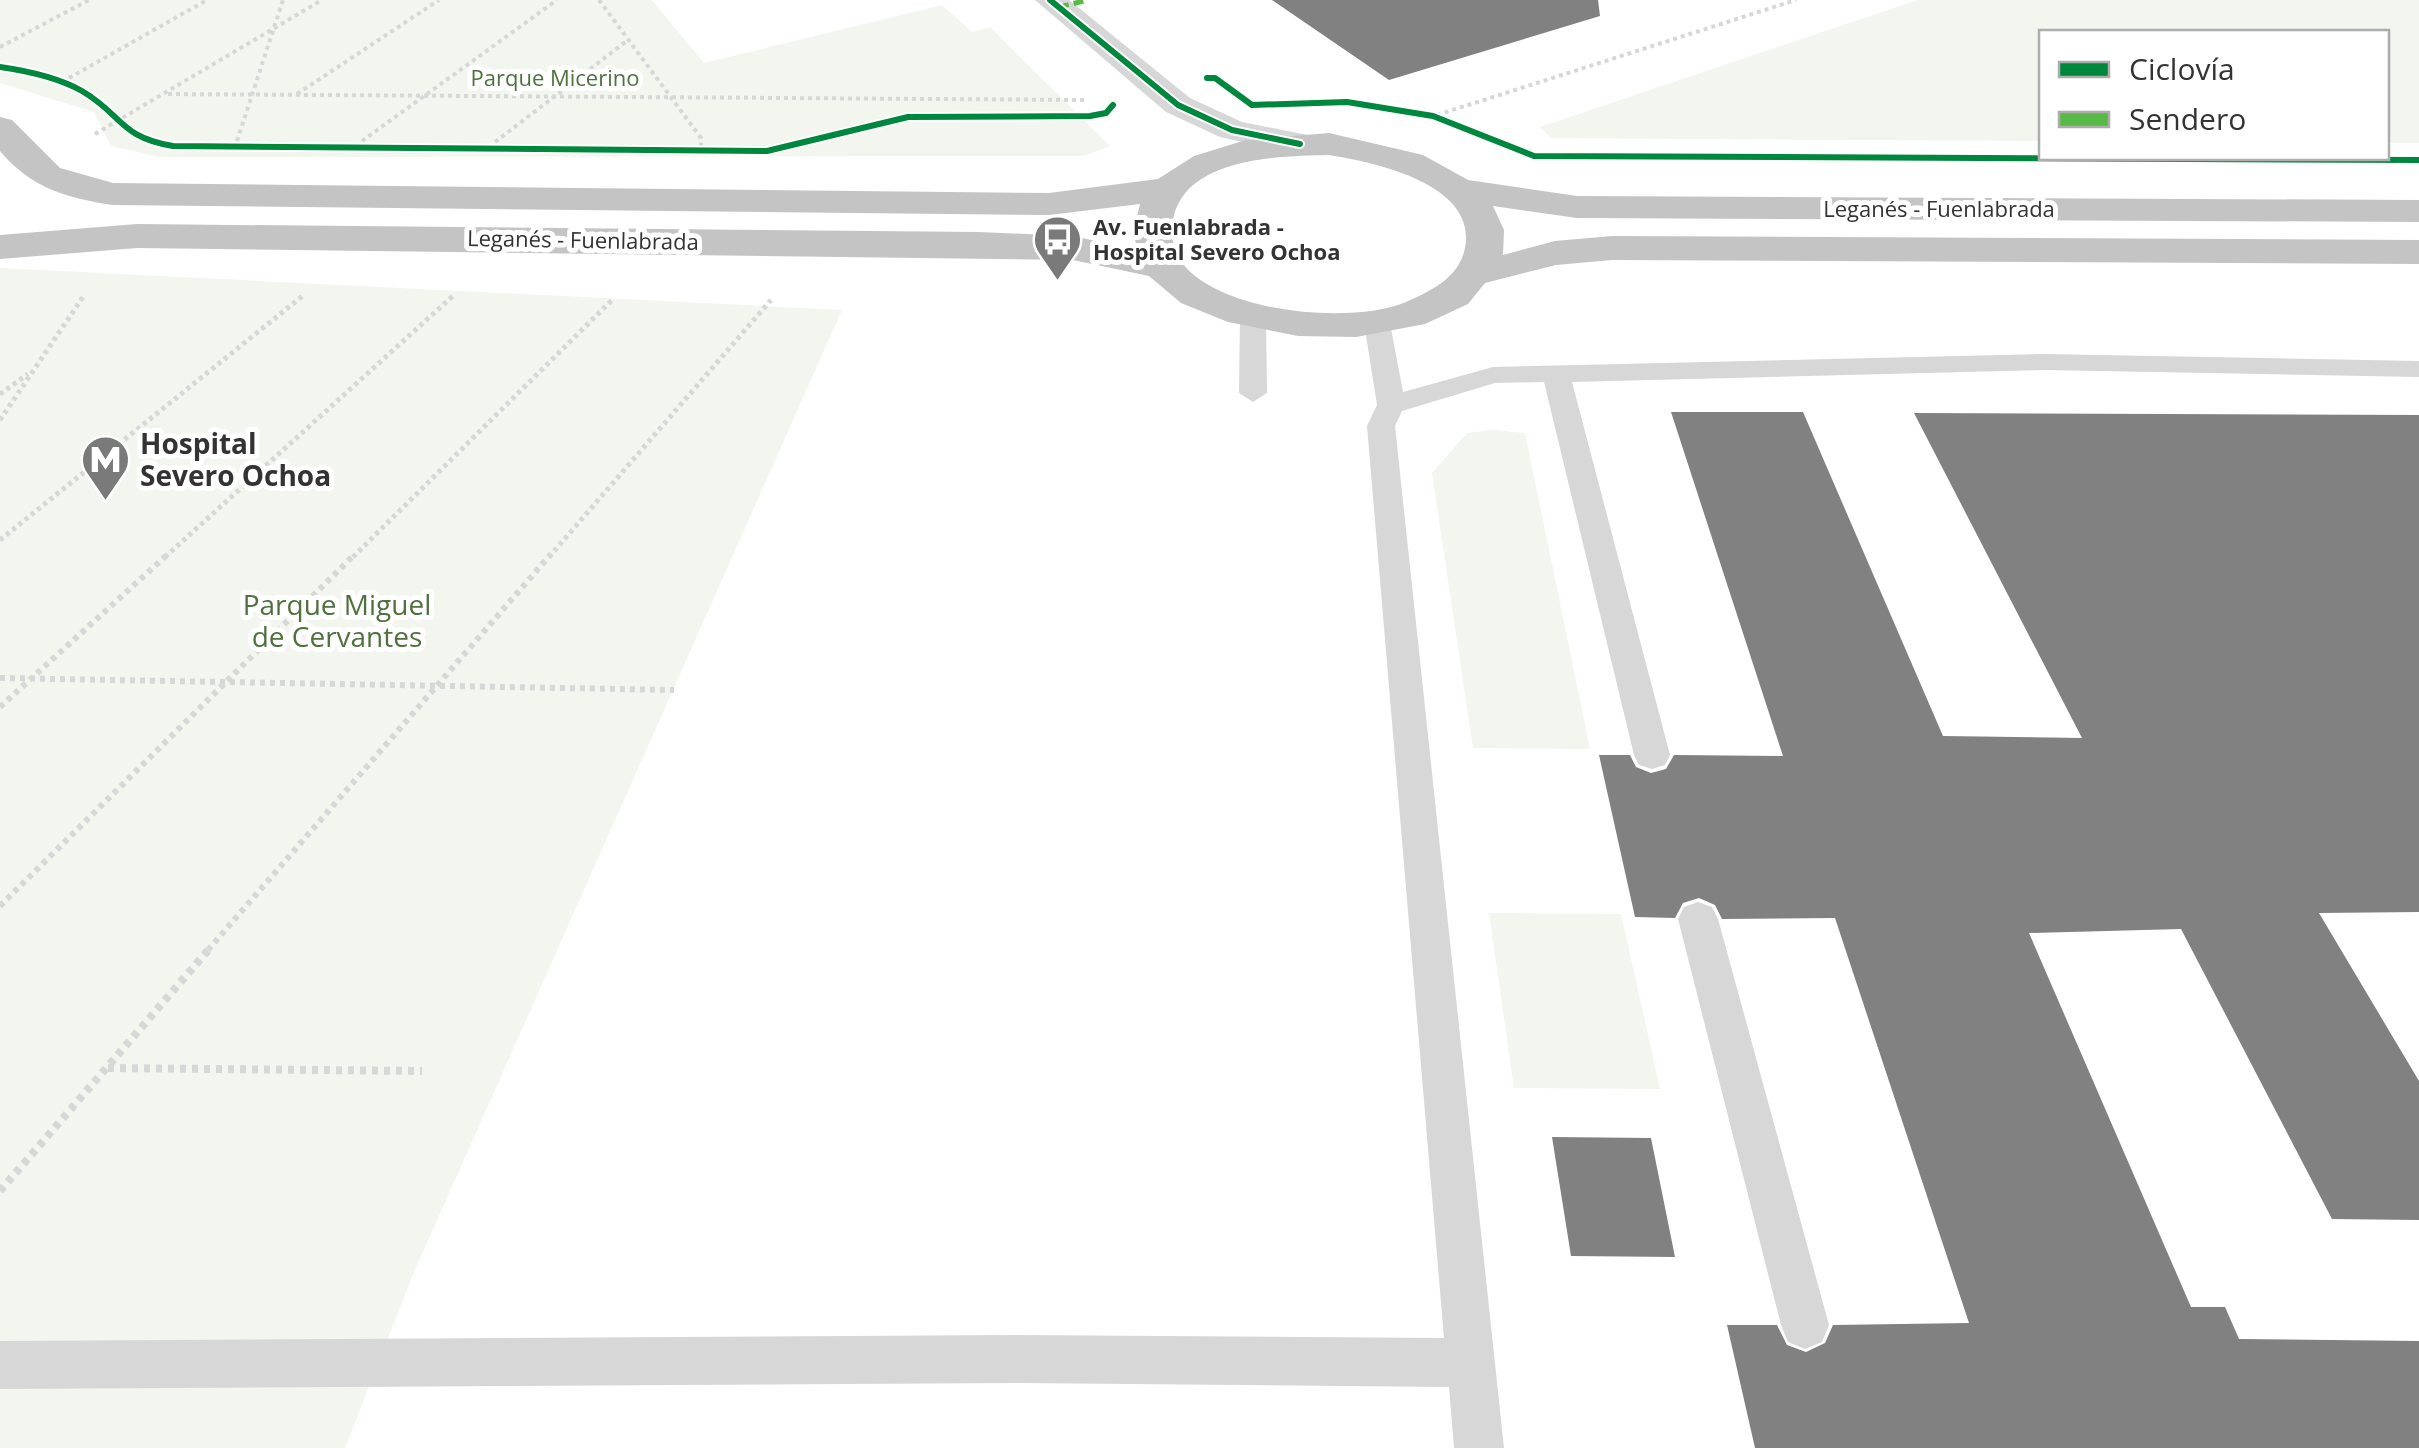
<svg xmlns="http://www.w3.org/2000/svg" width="2419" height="1448" viewBox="0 0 2419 1448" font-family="'Open Sans',sans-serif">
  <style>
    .green { fill: #f2f6ee }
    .building { fill: #818181 }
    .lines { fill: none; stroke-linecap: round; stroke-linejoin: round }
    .path-far3 { stroke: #d7d7d7; stroke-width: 4; stroke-dasharray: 4 4; stroke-linecap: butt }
    .path-far2 { stroke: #d7d7d7; stroke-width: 5; stroke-dasharray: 4 4; stroke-linecap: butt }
    .path-far1 { stroke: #d7d7d7; stroke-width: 6; stroke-dasharray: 5 5; stroke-linecap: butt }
    .path { stroke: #d7d7d7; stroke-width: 8; stroke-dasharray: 6 6; stroke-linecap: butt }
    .lane { fill: #d7d7d7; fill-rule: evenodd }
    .street { fill: #d7d7d7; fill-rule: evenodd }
    .highway { fill: #c4c4c4; fill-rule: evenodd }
    .quiet { stroke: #58b947; stroke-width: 5; stroke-dasharray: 10 5; stroke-linecap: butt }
    .cycleway-casing { stroke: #fff; stroke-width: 10 }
    .cycleway { stroke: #00873e; stroke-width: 6 }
    .labels { text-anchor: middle; stroke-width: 10; stroke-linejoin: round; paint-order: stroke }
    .far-park-label { font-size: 22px; fill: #4e713e; stroke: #fff }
    .far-street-label { font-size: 22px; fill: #333; stroke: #fff }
    .far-poi-label { font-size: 22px; font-weight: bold; fill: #333; stroke: #fff; text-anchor: start }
    .poi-label { font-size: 28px; font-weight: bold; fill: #333; stroke: #fff; text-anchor: start }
    .park-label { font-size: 28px; fill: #4e713e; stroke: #fff }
  </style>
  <rect width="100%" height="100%" fill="#fff"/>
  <path class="green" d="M 0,0 L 652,0 L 704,63 L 942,5 L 972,32 L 990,27 L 1110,146 L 1084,156 L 160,157 L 111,146 L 94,112 L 0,83 Z
    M 1918,0 L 2419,0 L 2419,143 L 2387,143 L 2386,32 L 2042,32 L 2041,141 L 1551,138 L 1540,127 Z
    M 0,268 L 842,310 L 414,1272 L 345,1448 L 0,1448 Z
    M 1493,430 L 1525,433 L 1590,749 L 1473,748 L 1432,473 L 1467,433 Z
    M 1489,913 L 1621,914 L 1660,1089 L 1514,1088 Z"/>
  <path class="building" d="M 1272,0 L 1598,0 L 1600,16 L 1389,80 Z
    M 1671,412 L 1803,412 L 1943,736 L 2082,738 L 1914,413 L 2419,415 L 2419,912 L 2319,913 L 2419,1081 L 2419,1220 L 2332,1219 L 2181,929 L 2029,933 L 2191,1307 L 2225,1307 L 2239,1339 L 2419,1341 L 2419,1448 L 1755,1448 L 1727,1325 L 1777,1325 L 1787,1345 L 1806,1352 L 1825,1343 L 1833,1325 L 1969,1323 L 1835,918 L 1722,919 L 1715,905 L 1699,898 L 1683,903 L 1675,918 L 1635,917 L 1599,755 L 1630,755 L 1636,767 L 1651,773 L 1666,769 L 1674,755 L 1783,756 Z
    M 1552,1137 L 1651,1138 L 1675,1257 L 1571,1256 Z"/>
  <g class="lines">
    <path class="path-far3" d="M 599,0 L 701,138 L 701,146
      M 0,47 L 89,0
      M 62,82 L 207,0
      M 168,94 L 1087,100
      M 297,94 L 439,0
      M 1437,115 L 1796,0
      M 95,134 L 322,0
      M 237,141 L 283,0
      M 362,141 L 557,0
      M 495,142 L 628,40"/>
    <path class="path-far2" d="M 0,394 L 28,374
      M 0,420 L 83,297
      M 0,540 L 305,294
      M 165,557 L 454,295
      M 353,557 L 613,299
      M 549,557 L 771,300"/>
    <path class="path-far1" d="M 0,678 L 674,690
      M 0,707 L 168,554
      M 0,906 L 355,554
      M 208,950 L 551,554"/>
    <path class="path" d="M 108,1068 L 422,1071
      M 0,1191 L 210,948"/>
    <path class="lane" d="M 1253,309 L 1266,317 L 1267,393 L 1253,402 L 1239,393 L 1240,317 Z
      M 1377,315 L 1390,323 L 1403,392 L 1493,367 L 2045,354 L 2419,361 L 2419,377 L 2045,370 L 1572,382 L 1670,755 L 1665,765 L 1652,769 L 1639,765 L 1634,755 L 1544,382 L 1495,383 L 1402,411 L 1395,426 L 1504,1448 L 1454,1448 L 1449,1387 L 1014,1383 L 0,1389 L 0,1341 L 1014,1335 L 1444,1338 L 1367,426 L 1377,405 L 1364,323 Z
      M 1698,902 L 1712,907 L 1718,919 L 1829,1325 L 1822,1342 L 1805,1349 L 1788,1342 L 1781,1325 L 1678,919 L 1684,907 Z"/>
    <path class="street" d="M 1035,0 L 1069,0 L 1190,98 L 1242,122 L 1313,136 L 1318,144 L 1313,152 L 1300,155 L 1220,137 L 1166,112 Z"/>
    <path class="highway" d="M 0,117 L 12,120 L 60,168 L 113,183 L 1049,193 L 1158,179 L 1194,156 L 1246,140 L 1329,133 L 1423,155 L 1468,180 L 1577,196 L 2419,200 L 2419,222 L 1577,218 L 1493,206 L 1504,230 L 1503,255 L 1555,241 L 1612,236 L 2419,240 L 2419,264 L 1612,260 L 1556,265 L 1485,283 L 1468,304 L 1425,324 L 1356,337 L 1298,336 L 1228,322 L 1181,303 L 1149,276 L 1073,260 L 137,248 L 0,259 L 0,235 L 137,224 L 979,232 L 1073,236 L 1138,250 L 1133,233 L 1140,204 L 1049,215 L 113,205 C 66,198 31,188 0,151 ZM 1329,155 C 1374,162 1478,184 1465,248 C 1459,278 1431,291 1406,302 C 1352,325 1222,313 1183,264 C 1174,254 1170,233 1173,221 C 1183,157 1280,156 1329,155 Z"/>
    <path class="quiet" d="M 1059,7 L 1088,0"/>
    <defs>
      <path id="cycleway" d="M 1050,0 L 1178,105 L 1232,130 L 1300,144
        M 0,67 C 28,71 57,77 82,91 C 123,115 119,137 173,146 L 767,151 L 908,117 L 1090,116 L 1106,113 L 1113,105
        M 1207,78 L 1215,78 L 1252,105 L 1347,102 L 1433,116 L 1534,156 L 2419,160"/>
    </defs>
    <use href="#cycleway" class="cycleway-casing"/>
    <use href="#cycleway" class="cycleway"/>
  </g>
  <defs>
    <symbol id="bus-pin" viewBox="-11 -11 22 30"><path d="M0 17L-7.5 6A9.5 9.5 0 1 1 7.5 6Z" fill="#7a7a7a" stroke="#fff"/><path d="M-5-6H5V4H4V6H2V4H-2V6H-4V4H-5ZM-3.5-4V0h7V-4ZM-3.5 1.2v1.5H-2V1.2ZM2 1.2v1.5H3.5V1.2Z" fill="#fff"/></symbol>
    <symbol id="metro-pin" viewBox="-11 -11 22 30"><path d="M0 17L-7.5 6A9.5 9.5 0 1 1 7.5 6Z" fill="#7a7a7a" stroke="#fff"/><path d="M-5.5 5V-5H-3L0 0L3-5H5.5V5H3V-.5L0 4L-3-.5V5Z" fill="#fff"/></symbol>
  </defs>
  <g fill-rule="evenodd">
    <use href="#bus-pin" x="1030" y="212" width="55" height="75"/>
    <use href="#metro-pin" x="78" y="432" width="55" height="75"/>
  </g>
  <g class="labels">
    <g class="far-park-label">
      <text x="555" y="86">Parque Micerino</text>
    </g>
    <g class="far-street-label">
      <text x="1939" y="217">Leganés - Fuenlabrada</text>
      <text transform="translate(583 240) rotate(1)" y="8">Leganés - Fuenlabrada</text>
    </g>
    <g class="far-poi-label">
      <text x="1093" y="235">Av. Fuenlabrada -<tspan x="1093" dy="25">Hospital Severo Ochoa</tspan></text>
    </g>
    <g class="poi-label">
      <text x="140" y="454">Hospital<tspan x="140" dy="32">Severo Ochoa</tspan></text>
    </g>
    <g class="park-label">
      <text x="337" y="615">Parque Miguel<tspan x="337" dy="32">de Cervantes</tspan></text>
    </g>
  </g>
  <rect x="2039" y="30" width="350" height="130" fill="#ffffff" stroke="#adadad" stroke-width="2.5"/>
  <rect x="2059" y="62" width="50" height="15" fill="#00873e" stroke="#adadad" stroke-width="2.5"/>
  <text x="2129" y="80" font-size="30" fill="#333333">Ciclovía</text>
  <rect x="2059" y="112" width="50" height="15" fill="#58b947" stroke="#adadad" stroke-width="2.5"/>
  <text x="2129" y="130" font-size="30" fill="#333333">Sendero</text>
</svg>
